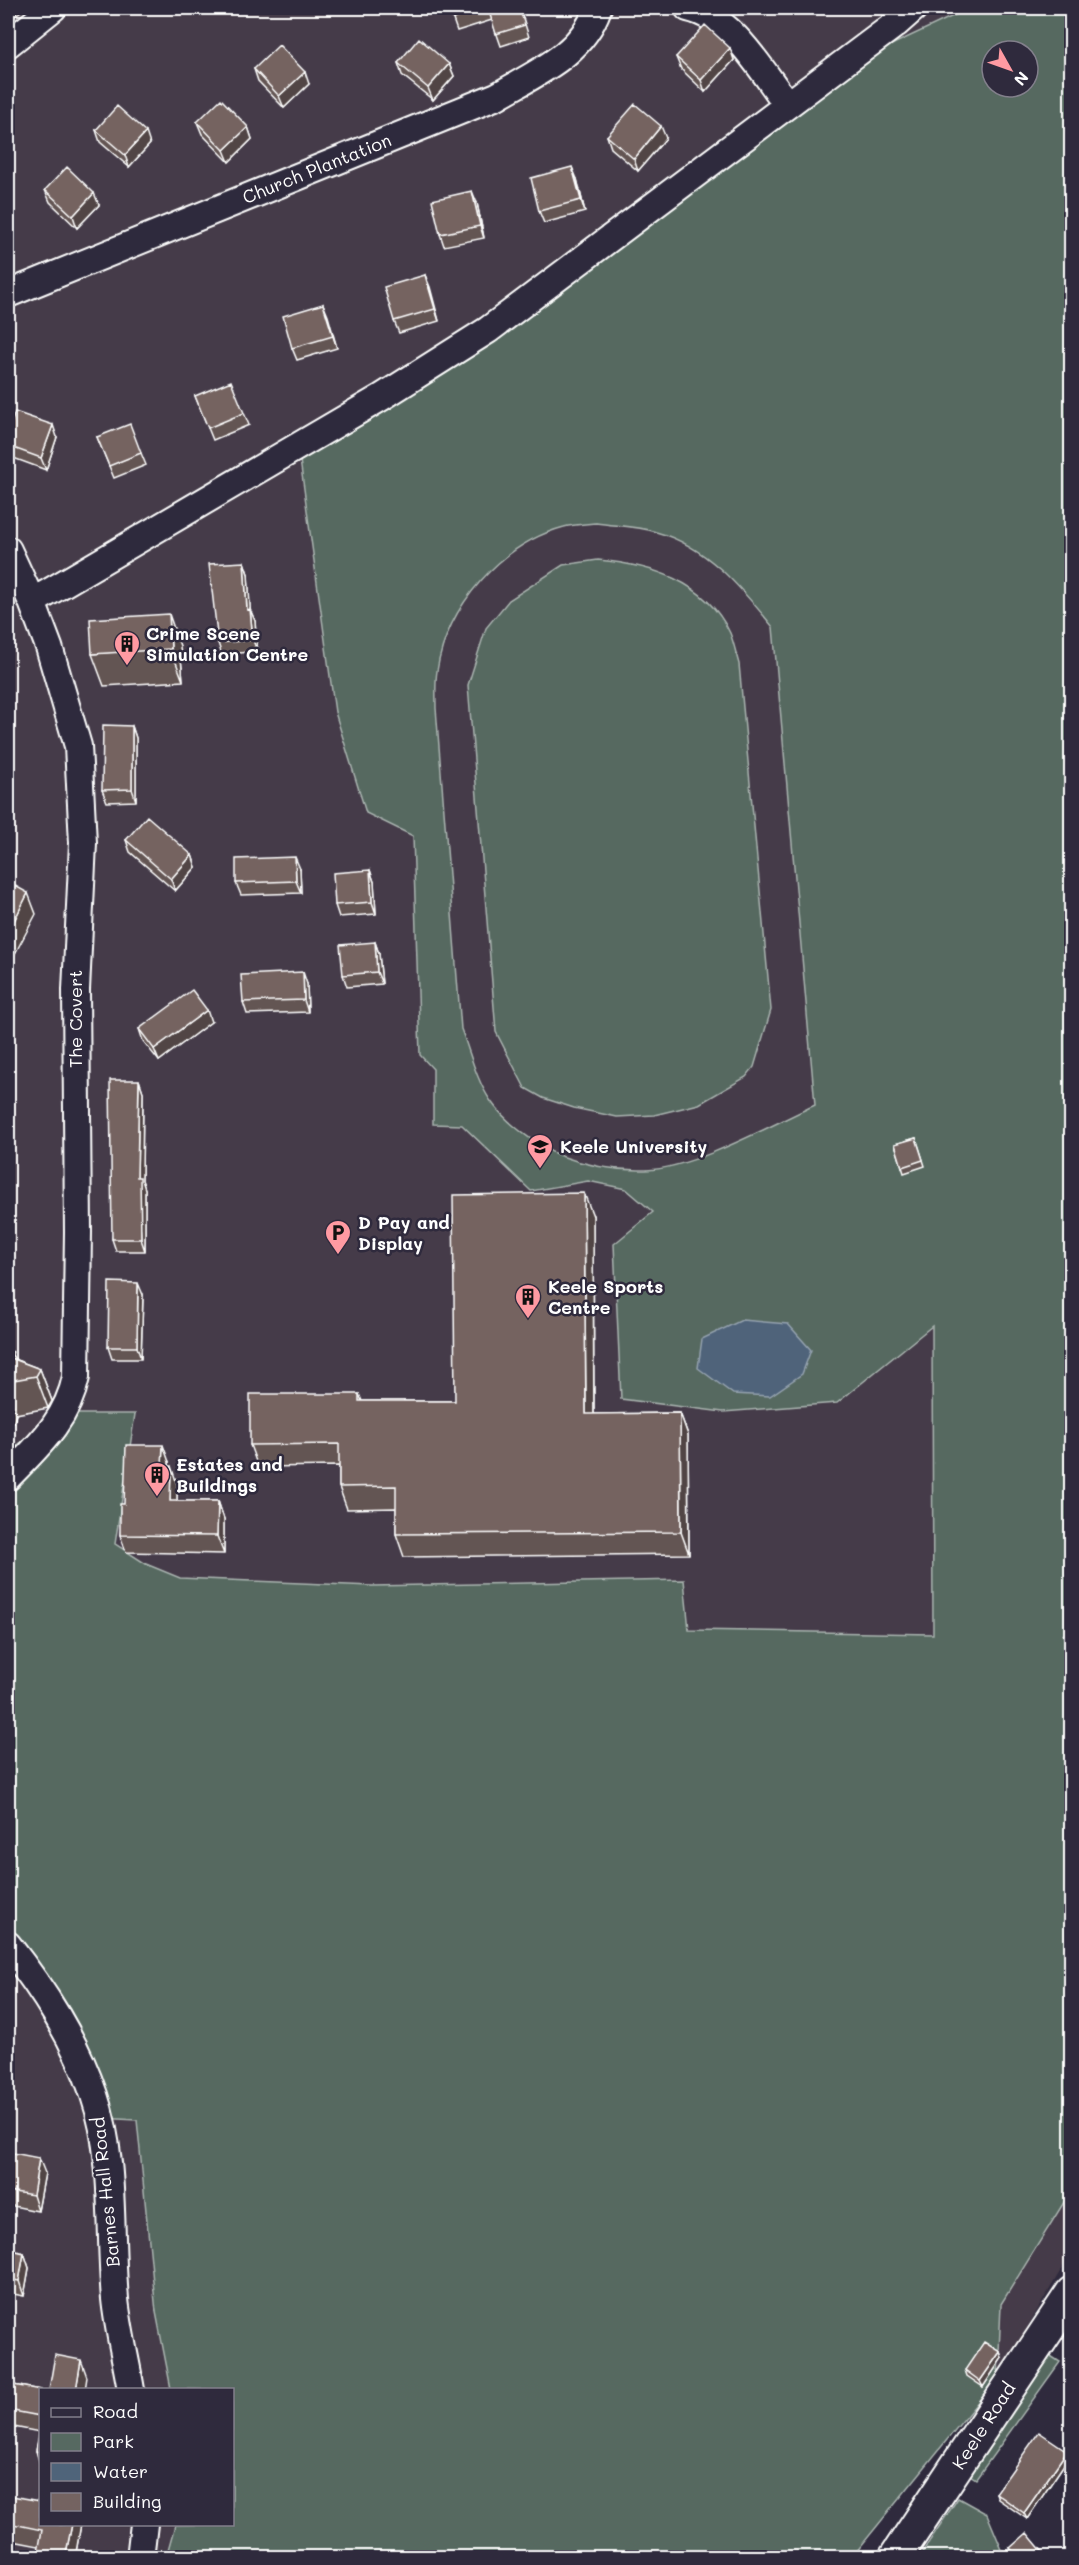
<svg xmlns="http://www.w3.org/2000/svg" width="1079" height="2565" viewBox="0 0 1079 2565" font-family="Mali,sans-serif">
  <style>
    .built { fill: #443b48; fill-rule: evenodd }
    .green { fill: #566961; stroke: #aab4b0; stroke-width: 1.5; fill-rule: evenodd }
    .water { fill: #4f647a; stroke: #95a2af; stroke-width: 1.5 }
    .lines { fill: none; stroke-linecap: round; stroke-linejoin: round }
    .minor-casing { stroke: #fff; stroke-width: 30 }
    .major-casing { stroke: #fff; stroke-width: 36 }
    .minor { stroke: #2f2a3d; stroke-width: 26 }
    .major { stroke: #2f2a3d; stroke-width: 32 }
    .wall { fill: #645553; stroke: #fff; stroke-width: 1.5 }
    .shaded-wall { fill: #514544; stroke: #fff; stroke-width: 1.5 }
    .building { fill: #746361; stroke: #fff; stroke-width: 1.5 }
    .labels { text-anchor: middle; stroke-width: 5; stroke-linejoin: round; paint-order: stroke }
    .street-label { font-size: 18px; fill: #fff; stroke: #2f2a3d }
    .poi-label { font-size: 18px; font-weight: bold; fill: #fff; stroke: #2f2a3d; text-anchor: start }
  </style>
  <rect width="100%" height="100%" fill="#2f2a3d"/>
  <filter id="ink" filterUnits="userSpaceOnUse"><feTurbulence type="fractalNoise" baseFrequency=".0167" numOctaves="2"/><feDisplacementMap in="SourceGraphic" scale="12" xChannelSelector="R" yChannelSelector="G"/><feConvolveMatrix kernelMatrix="1 2 1 2 8 2 1 2 1" color-interpolation-filters="sRGB"/></filter>
  <g filter="url(#ink)">
    <path class="built" d="M 8,8 L 1071,8 L 1071,2253 L 998,2377 L 852,2557 L 8,2558 ZM 992,51 L 1028,51 L 1028,87 L 992,87 ZM 40,2390 L 232,2390 L 232,2524 L 40,2524 Z"/>
    <path class="green" d="M 970,8 L 1071,8 L 1072,1629 L 1063,1635 L 1072,1645 L 1071,2191 L 1001,2304 L 998,2377 L 852,2557 L 166,2557 L 175,2525 L 232,2524 L 232,2390 L 171,2389 L 156,2312 L 137,2120 L 100,2118 L 8,1945 L 8,1454 L 52,1414 L 135,1414 L 115,1544 L 146,1564 L 180,1578 L 372,1586 L 684,1580 L 689,1630 L 933,1634 L 932,1326 L 837,1403 L 723,1412 L 621,1399 L 614,1244 L 653,1212 L 626,1189 L 588,1181 L 531,1191 L 462,1125 L 433,1124 L 433,1069 L 420,1055 L 413,836 L 366,813 L 335,712 L 300,460 L 461,361 L 872,54 ZM 992,51 L 1028,51 L 1028,87 L 992,87 ZM 596,523 C 616,526 637,526 656,532 C 707,546 741,588 773,627 L 815,1105 C 769,1126 695,1168 646,1170 C 616,1171 588,1166 561,1156 C 538,1147 505,1122 490,1100 C 476,1079 470,1052 461,1029 L 436,708 C 436,696 435,683 437,671 C 447,606 501,544 564,527 C 574,524 586,524 596,523 Z
      M 598,560 C 650,565 705,580 730,633 C 734,643 736,654 739,664 L 771,1010 L 754,1067 L 746,1077 L 699,1104 L 654,1115 L 617,1117 L 574,1108 L 543,1098 L 525,1088 L 496,1032 L 468,685 L 486,628 L 509,600 L 563,565 Z
      M 1046,2353 L 1060,2362 L 976,2479 L 970,2475 Z
      M 958,2498 L 987,2514 L 1005,2557 L 919,2557 Z"/>
    <path class="water" d="M 742,1320 L 788,1324 L 811,1350 L 802,1374 L 770,1396 L 733,1394 L 698,1368 L 702,1339 Z"/>
    <g class="lines">
      <defs>
        <path id="minor" d="M 688,8 C 733,18 761,70 787,104
          M 8,44 L 53,8
          M 8,294 L 497,96 C 538,72 582,54 598,8
          M 8,550 L 32,602 L 49,647 L 78,746 L 83,843 L 76,990 L 78,1232 L 76,1377 C 67,1421 38,1446 8,1477
          M 32,602 L 382,397 L 488,330 L 897,23 L 914,8
          M 8,1945 C 44,1991 75,2039 94,2095 C 116,2159 109,2233 115,2299 C 118,2329 126,2360 131,2390
          M 140,2558 L 144,2524"/>
        <path id="major" d="M 895,2558 L 1072,2293"/>
      </defs>
      <use href="#minor" class="minor-casing"/>
      <use href="#major" class="major-casing"/>
      <use href="#minor" class="minor"/>
      <use href="#major" class="major"/>
    </g>
    <path class="wall" d="M 449,8 L 520,8 L 529,37 L 501,46 L 492,20 L 457,31 Z
      M 730,48 L 734,60 L 705,92 L 681,69 L 676,57 Z
      M 398,63 L 449,64 L 454,76 L 433,100 L 402,75 Z
      M 254,69 L 309,84 L 284,108 L 258,81 Z
      M 197,122 L 248,127 L 252,139 L 229,162 L 202,134 Z
      M 96,130 L 150,144 L 129,167 L 100,142 Z
      M 607,136 L 666,138 L 638,171 L 611,148 Z
      M 577,179 L 585,212 L 544,223 L 539,211 Z
      M 45,190 L 99,205 L 77,228 L 50,202 Z
      M 477,203 L 484,238 L 444,246 L 440,234 Z
      M 425,275 L 439,321 L 399,333 L 394,321 Z
      M 323,304 L 337,348 L 297,360 L 292,348 Z
      M 195,396 L 244,413 L 249,425 L 213,440 Z
      M 8,433 L 57,437 L 46,470 L 8,456 Z
      M 97,437 L 141,453 L 146,465 L 114,478 Z
      M 244,562 L 248,574 L 250,610 L 255,621 L 257,651 L 222,655 L 218,643 Z
      M 180,646 L 183,681 L 104,686 L 92,654 Z
      M 132,726 L 136,738 L 136,801 L 107,802 L 102,790 Z
      M 126,840 L 192,855 L 196,867 L 175,891 L 130,852 Z
      M 300,869 L 301,893 L 241,895 L 236,883 Z
      M 370,870 L 374,882 L 376,914 L 339,917 L 335,905 Z
      M 375,942 L 379,954 L 382,984 L 347,987 L 343,975 Z
      M 307,984 L 308,1012 L 247,1014 L 243,1002 Z
      M 211,1022 L 159,1061 L 143,1041 L 139,1029 Z
      M 139,1080 L 143,1092 L 142,1180 L 145,1189 L 145,1251 L 116,1251 L 112,1239 Z
      M 916,1138 L 925,1166 L 904,1173 L 895,1144 Z
      M 593,1216 L 594,1414 L 680,1413 L 688,1435 L 689,1554 L 404,1557 L 396,1534 L 396,1508 L 347,1509 L 339,1487 L 339,1466 L 258,1467 L 250,1445 L 359,1394 L 362,1401 L 455,1401 Z
      M 143,1295 L 141,1359 L 112,1359 L 108,1347 Z
      M 8,1350 L 16,1360 L 40,1369 L 52,1401 L 48,1408 L 16,1414 L 12,1429 L 8,1428 Z
      M 169,1462 L 169,1466 L 177,1484 L 177,1501 L 218,1501 L 224,1519 L 224,1554 L 126,1552 L 120,1535 L 124,1504 Z
      M 8,2152 L 45,2173 L 38,2211 L 8,2205 Z
      M 8,2249 L 24,2253 L 29,2268 L 24,2296 L 8,2293 Z
      M 1000,2352 L 1002,2358 L 983,2387 L 967,2376 L 965,2370 Z
      M 8,2384 L 41,2390 L 40,2464 L 36,2451 L 40,2432 L 14,2427 L 11,2420 L 8,2420 Z
      M 1069,2457 L 1027,2519 L 998,2499 L 996,2493 Z
      M 8,2521 L 40,2524 L 81,2524 L 75,2558 L 37,2558 L 39,2546 L 13,2541 L 8,2525 Z
      M 1010,2548 L 1044,2557 L 1016,2558 L 1013,2554 Z"/>
    <path class="shaded-wall" d="M 14,8 L 25,8 L 17,14 Z
      M 730,48 L 734,60 L 705,92 L 701,80 Z
      M 449,64 L 454,76 L 433,100 L 428,88 Z
      M 305,72 L 309,84 L 284,108 L 279,96 Z
      M 661,126 L 666,138 L 638,171 L 634,159 Z
      M 248,127 L 252,139 L 229,162 L 224,150 Z
      M 146,132 L 150,144 L 129,167 L 125,155 Z
      M 572,167 L 577,179 L 585,212 L 581,200 Z
      M 472,191 L 477,203 L 484,238 L 480,226 Z
      M 94,193 L 99,205 L 77,228 L 73,216 Z
      M 425,275 L 430,287 L 439,321 L 435,309 Z
      M 323,304 L 328,316 L 337,348 L 333,336 Z
      M 53,425 L 57,437 L 46,470 L 41,458 Z
      M 244,562 L 248,574 L 251,622 L 247,610 Z
      M 250,609 L 255,621 L 257,651 L 253,640 Z
      M 169,614 L 180,646 L 183,681 L 171,649 Z
      M 132,726 L 136,738 L 136,801 L 132,789 Z
      M 192,855 L 196,867 L 175,891 L 171,879 Z
      M 295,857 L 300,869 L 301,893 L 296,881 Z
      M 370,870 L 374,882 L 376,914 L 372,902 Z
      M 28,893 L 36,914 L 8,967 L 8,933 Z
      M 375,942 L 379,954 L 382,984 L 377,972 Z
      M 303,972 L 307,984 L 308,1012 L 304,1000 Z
      M 207,1010 L 211,1022 L 159,1061 L 154,1049 Z
      M 139,1080 L 143,1092 L 142,1180 L 145,1189 L 145,1251 L 141,1239 L 137,1177 Z
      M 584,1193 L 593,1216 L 594,1436 L 586,1414 Z
      M 138,1283 L 143,1295 L 141,1359 L 137,1347 Z
      M 40,1369 L 52,1401 L 48,1408 L 36,1376 Z
      M 8,1391 L 16,1414 L 12,1429 L 8,1418 Z
      M 680,1413 L 688,1435 L 689,1554 L 681,1532 Z
      M 163,1445 L 169,1462 L 169,1484 L 162,1466 Z
      M 171,1466 L 177,1484 L 177,1518 L 170,1501 Z
      M 218,1501 L 224,1519 L 224,1554 L 217,1536 Z
      M 8,2093 L 9,2098 L 8,2106 Z
      M 39,2158 L 45,2173 L 38,2211 L 33,2195 Z
      M 24,2253 L 29,2268 L 24,2296 L 19,2281 Z
      M 1000,2352 L 1002,2358 L 983,2387 L 980,2381 Z
      M 81,2360 L 87,2377 L 85,2390 L 76,2390 Z
      M 1067,2451 L 1069,2457 L 1027,2519 L 1024,2513 Z
      M 72,2524 L 81,2524 L 75,2558 L 65,2558 Z
      M 1042,2551 L 1044,2557 L 1034,2558 Z"/>
    <path class="building" d="M 449,8 L 519,8 L 525,25 L 496,34 L 488,8 L 453,19 Z
      M 705,25 L 730,48 L 701,80 L 676,57 Z
      M 419,38 L 449,64 L 428,88 L 398,63 Z
      M 279,45 L 305,72 L 279,96 L 254,69 Z
      M 221,99 L 248,127 L 224,150 L 197,122 Z
      M 635,104 L 661,126 L 634,159 L 607,136 Z
      M 117,106 L 146,132 L 125,155 L 96,130 Z
      M 67,167 L 94,193 L 73,216 L 45,190 Z
      M 572,167 L 581,200 L 539,211 L 531,178 Z
      M 472,191 L 480,226 L 440,234 L 432,200 Z
      M 425,275 L 435,309 L 394,321 L 384,287 Z
      M 323,304 L 333,336 L 292,348 L 283,316 Z
      M 231,381 L 244,413 L 208,428 L 195,396 Z
      M 15,412 L 53,425 L 41,458 L 8,446 L 8,433 Z
      M 130,424 L 141,453 L 109,466 L 97,437 Z
      M 244,562 L 247,610 L 250,609 L 253,640 L 218,643 L 209,564 Z
      M 169,614 L 171,649 L 92,654 L 90,619 Z
      M 103,725 L 132,726 L 132,789 L 102,790 Z
      M 147,816 L 192,855 L 171,879 L 126,840 Z
      M 295,857 L 296,881 L 236,883 L 236,859 Z
      M 370,870 L 372,902 L 335,905 L 333,873 Z
      M 8,882 L 28,893 L 8,933 Z
      M 375,942 L 377,972 L 343,975 L 340,945 Z
      M 303,972 L 304,1000 L 243,1002 L 241,975 Z
      M 192,990 L 207,1010 L 154,1049 L 139,1029 Z
      M 110,1080 L 139,1080 L 137,1177 L 140,1177 L 141,1239 L 112,1239 Z
      M 916,1138 L 923,1160 L 902,1167 L 895,1144 Z
      M 584,1193 L 586,1414 L 680,1413 L 681,1532 L 396,1534 L 396,1486 L 339,1487 L 339,1444 L 250,1445 L 250,1394 L 359,1394 L 359,1401 L 455,1401 L 453,1195 Z
      M 109,1282 L 138,1283 L 137,1347 L 108,1347 Z
      M 8,1350 L 13,1352 L 11,1358 L 40,1369 L 36,1376 L 8,1381 Z
      M 126,1445 L 163,1445 L 162,1466 L 171,1466 L 170,1501 L 218,1501 L 217,1536 L 120,1535 L 120,1504 L 124,1504 Z
      M 8,2152 L 39,2158 L 33,2195 L 8,2191 Z
      M 8,2249 L 24,2253 L 19,2281 L 8,2279 Z
      M 984,2342 L 1000,2352 L 980,2381 L 965,2370 Z
      M 55,2355 L 81,2360 L 76,2390 L 49,2390 Z
      M 8,2384 L 41,2390 L 40,2416 L 8,2410 L 9,2404 L 8,2403 Z
      M 40,2428 L 40,2452 L 36,2451 Z
      M 1039,2432 L 1067,2451 L 1024,2513 L 996,2493 Z
      M 12,2496 L 40,2501 L 40,2524 L 72,2524 L 65,2558 L 37,2558 L 42,2530 L 8,2523 Z
      M 1027,2533 L 1042,2551 L 1034,2558 L 1019,2558 L 1010,2548 Z"/>
  </g>
  <defs>
    <symbol id="building-pin" viewBox="-11 -11 22 30"><path d="M0 17L-7.5 6A9.5 9.5 0 1 1 7.5 6Z" fill="#ff9aa2" stroke="#2f2a3d"/><path d="M-4-6H4V6H1V3H-1V6H-4ZM-2.5-4.3h1.7v1.8h-1.7ZM.8-4.3h1.7v1.8H.8ZM-2.5-1h1.7V.8h-1.7ZM.8-1h1.7V.8H.8Z" fill="#111"/></symbol>
    <symbol id="university-pin" viewBox="-11 -11 22 30"><path d="M0 17L-7.5 6A9.5 9.5 0 1 1 7.5 6Z" fill="#ff9aa2" stroke="#2f2a3d"/><path d="M0-5L7-2L0 1L-7-2ZM-4 1L0 2.5L4 1V4Q0 6-4 4Z" fill="#111"/></symbol>
    <symbol id="parking-pin" viewBox="-11 -11 22 30"><path d="M0 17L-7.5 6A9.5 9.5 0 1 1 7.5 6Z" fill="#ff9aa2" stroke="#2f2a3d"/><path d="M-3.5-5.5H1a3.5 3.5 0 0 1 0 7H-1V5.5H-3.5ZM-1-3.4V-.6H.8a1.4 1.4 0 0 0 0-2.8Z" fill="#111"/></symbol>
  </defs>
  <g fill-rule="evenodd">
    <use href="#building-pin" x="112" y="629" width="30" height="40"/>
    <use href="#university-pin" x="525" y="1132" width="30" height="40"/>
    <use href="#parking-pin" x="323" y="1218" width="30" height="40"/>
    <use href="#building-pin" x="513" y="1282" width="30" height="40"/>
    <use href="#building-pin" x="142" y="1460" width="30" height="40"/>
  </g>
  <g class="labels">
    <g class="street-label">
      <text transform="translate(317 169) rotate(-22)" y="6">Church Plantation</text>
      <text transform="translate(76 1019) rotate(-90)" y="6">The Covert</text>
      <text transform="translate(106 2192) rotate(-96)" y="6">Barnes Hall Road</text>
      <text transform="translate(984 2426) rotate(-57)" y="6">Keele Road</text>
    </g>
    <g class="poi-label">
      <text x="146" y="640">Crime Scene<tspan x="146" dy="21">Simulation Centre</tspan></text>
      <text x="560" y="1153">Keele University</text>
      <text x="358" y="1229">D Pay and<tspan x="358" dy="21">Display</tspan></text>
      <text x="548" y="1293">Keele Sports<tspan x="548" dy="21">Centre</tspan></text>
      <text x="176" y="1471">Estates and<tspan x="176" dy="21">Buildings</tspan></text>
    </g>
  </g>
  <rect width="1079" height="2565" fill="none" stroke="#2f2a3d" stroke-width="30"/>
  <rect x="15" y="15" width="1049" height="2535" fill="none" stroke="#fff" stroke-width="2" filter="url(#ink)"/>
  <rect x="39" y="2388" width="195" height="138" fill="#2f2a3d" stroke="#827f8b" stroke-width="1.5"/>
  <rect x="51" y="2408" width="30" height="9" fill="#2f2a3d" stroke="#827f8b" stroke-width="1.5"/>
  <text x="93" y="2418" font-size="18" fill="#ffffff">Road</text>
  <rect x="51" y="2433" width="30" height="18" fill="#566961" stroke="#827f8b" stroke-width="1.5"/>
  <text x="93" y="2448" font-size="18" fill="#ffffff">Park</text>
  <rect x="51" y="2463" width="30" height="18" fill="#4f647a" stroke="#827f8b" stroke-width="1.5"/>
  <text x="93" y="2478" font-size="18" fill="#ffffff">Water</text>
  <rect x="51" y="2493" width="30" height="18" fill="#746361" stroke="#827f8b" stroke-width="1.5"/>
  <text x="93" y="2508" font-size="18" fill="#ffffff">Building</text>
  <g transform="translate(1010 69) rotate(130)"><circle r="28" fill="#2f2a3d" stroke="#827f8b" stroke-width="1.5"/>
  <path d="M0-4.5L10 22L0 15L-10 22Z" fill="#ff9aa2"/>
  <text y="-9" font-size="16" font-weight="bold" text-anchor="middle" fill="#ffffff">N</text>
  </g>
</svg>
